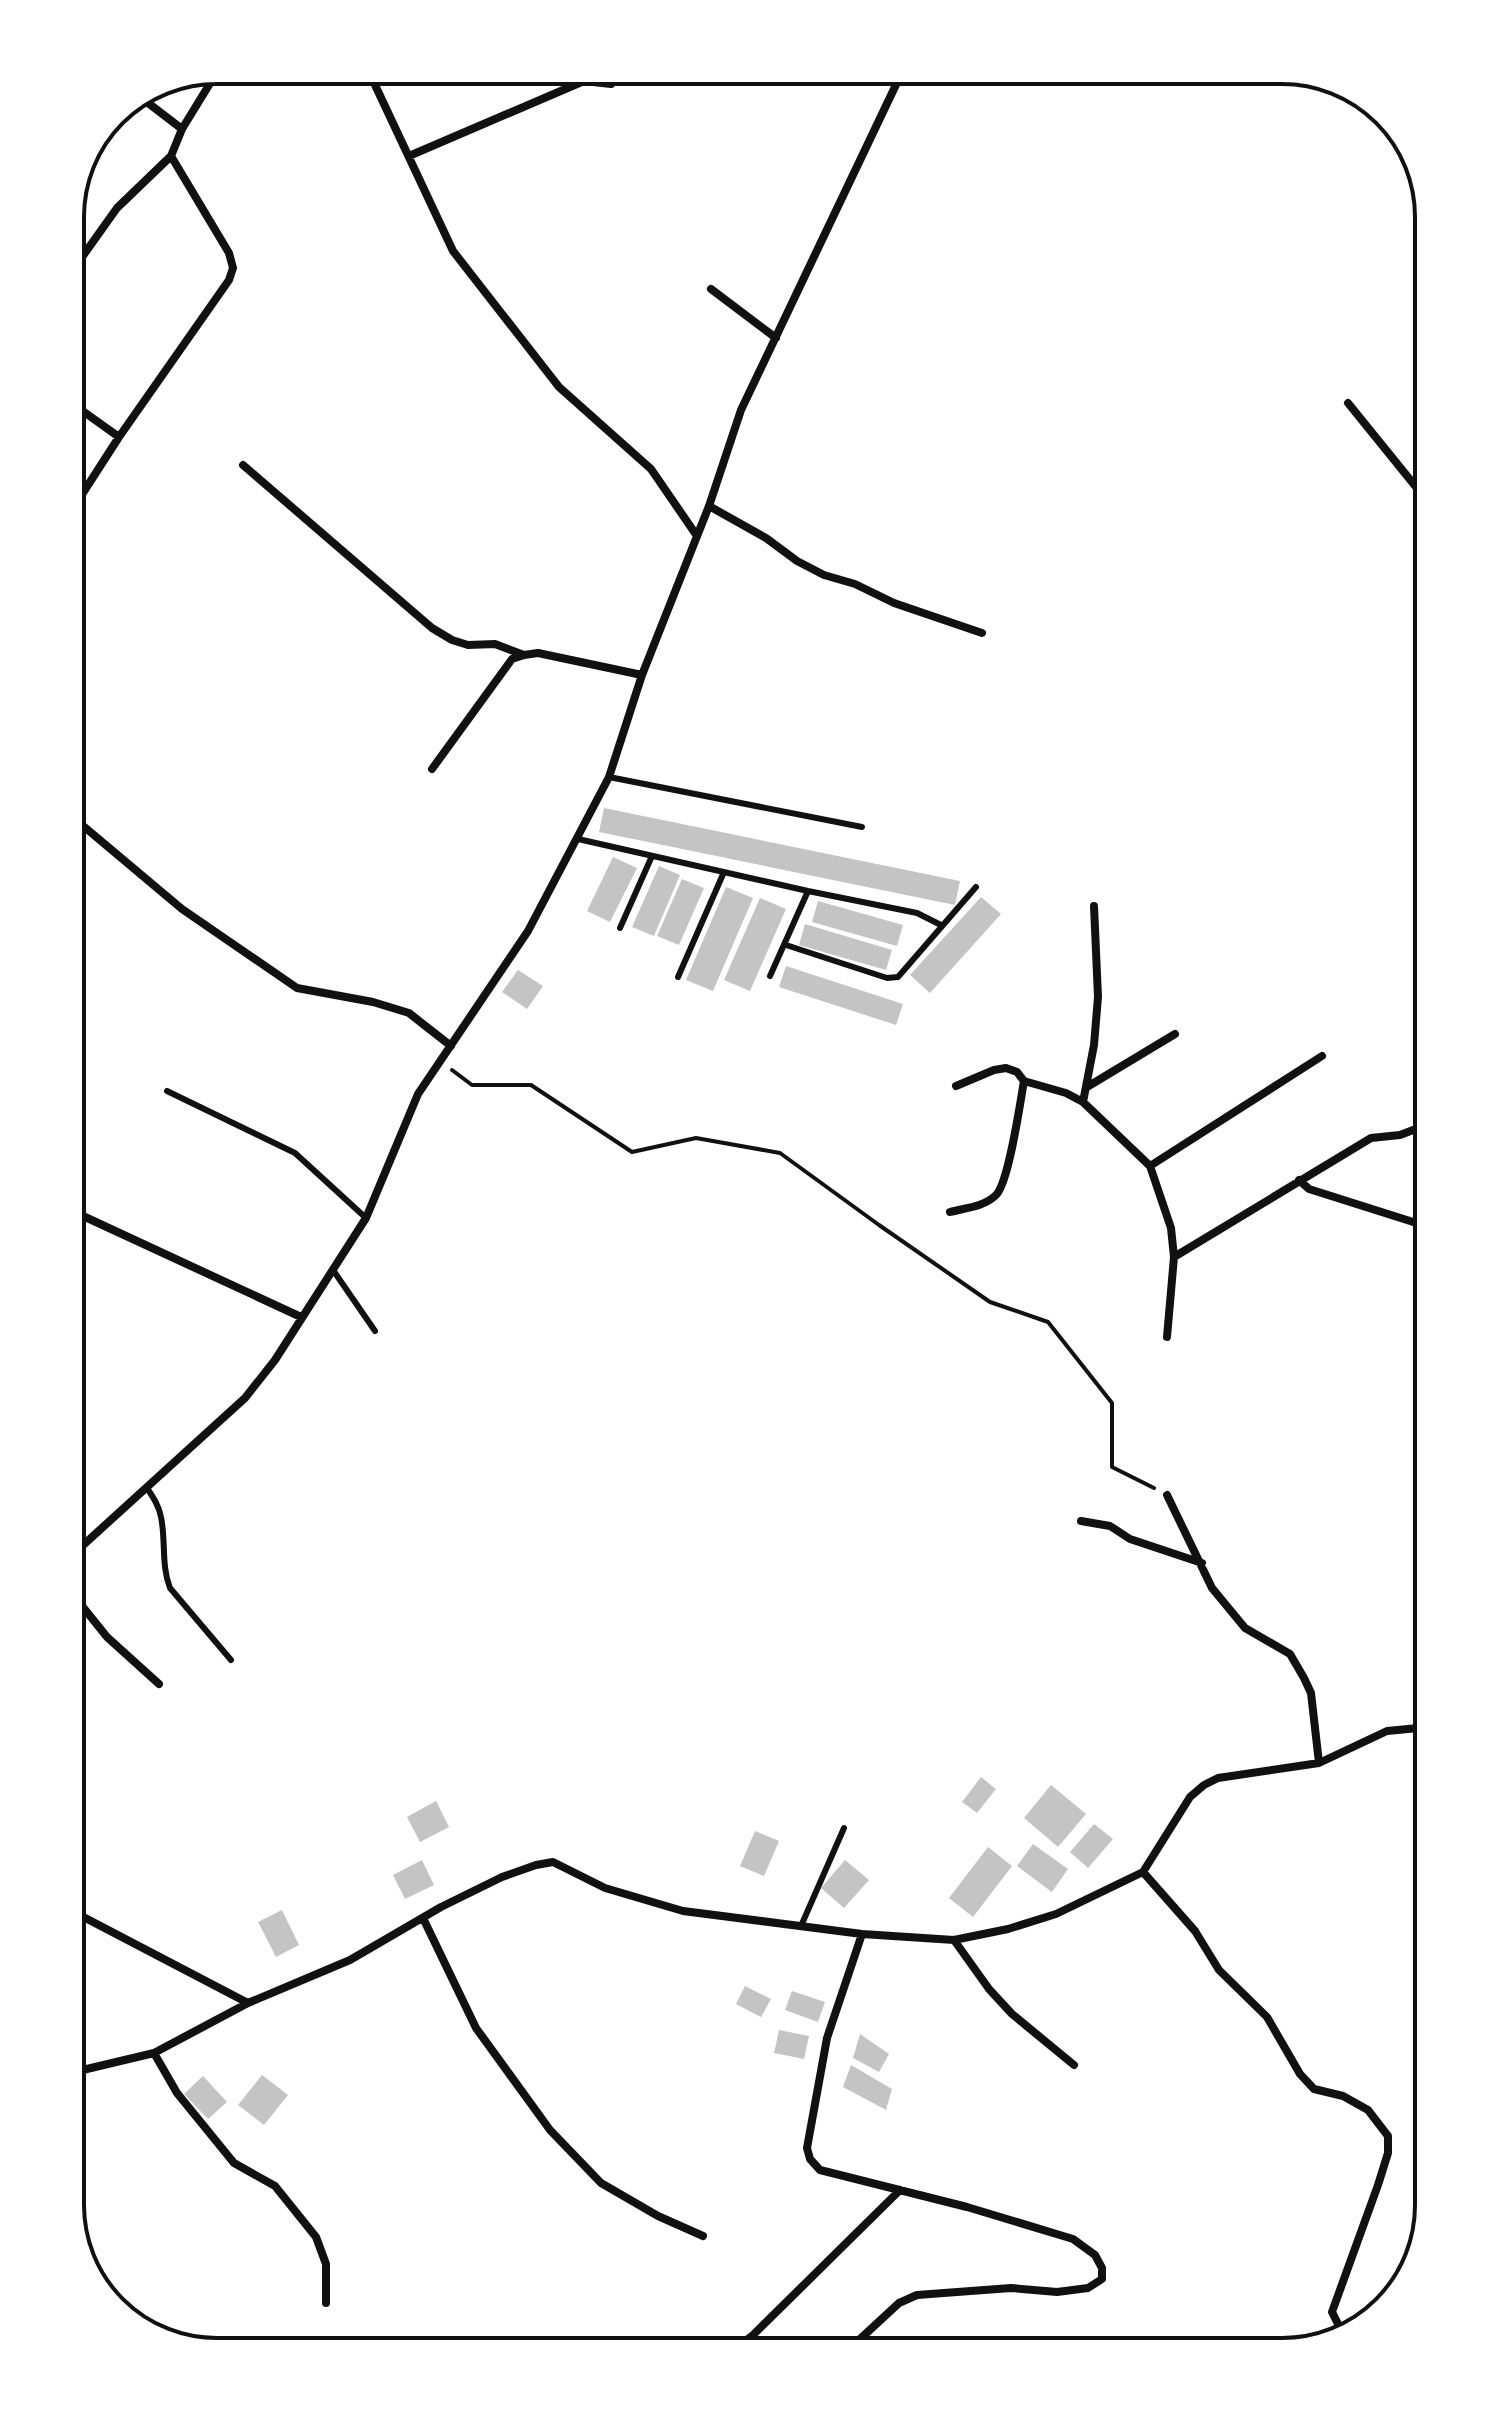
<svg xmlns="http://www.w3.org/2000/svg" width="1499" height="2422" viewBox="0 0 1499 2422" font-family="'Fira Sans Condensed',sans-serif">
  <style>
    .building { fill: #c4c4c4 }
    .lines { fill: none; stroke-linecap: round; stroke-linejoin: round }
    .path { stroke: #111; stroke-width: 4 }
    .service { stroke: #111; stroke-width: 6 }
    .minor { stroke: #111; stroke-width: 8 }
    .rim { fill: none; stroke: #111; stroke-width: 4 }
  </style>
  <rect width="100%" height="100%" fill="#fff"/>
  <path class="building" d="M 604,808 L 960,881 L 955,905 L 599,832 Z
    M 613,857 L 637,868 L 610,922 L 587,911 Z
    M 659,866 L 680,875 L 654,936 L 632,927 Z
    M 682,879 L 704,888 L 679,945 L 657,936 Z
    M 726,887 L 753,898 L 713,991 L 686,980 Z
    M 981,897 L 1001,914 L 930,993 L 910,975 Z
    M 760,898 L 786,909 L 750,991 L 724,980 Z
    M 818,901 L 903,925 L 897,946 L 812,922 Z
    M 805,924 L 892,950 L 886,970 L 799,945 Z
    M 786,966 L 903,1004 L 896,1025 L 779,987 Z
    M 518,970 L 543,986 L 527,1009 L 502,992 Z
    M 981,1777 L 996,1789 L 977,1813 L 962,1802 Z
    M 1051,1785 L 1086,1814 L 1058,1847 L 1024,1818 Z
    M 436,1801 L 449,1827 L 420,1842 L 407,1817 Z
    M 1094,1824 L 1113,1839 L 1088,1868 L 1070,1852 Z
    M 755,1831 L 779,1841 L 764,1876 L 740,1866 Z
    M 1033,1844 L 1068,1869 L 1052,1892 L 1017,1866 Z
    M 988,1847 L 1012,1866 L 973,1917 L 949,1898 Z
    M 422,1860 L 434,1885 L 405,1899 L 393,1875 Z
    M 845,1860 L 869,1880 L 844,1908 L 821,1888 Z
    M 282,1910 L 299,1945 L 276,1957 L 258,1922 Z
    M 745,1986 L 771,1999 L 761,2017 L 736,2004 Z
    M 792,1991 L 825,2002 L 818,2022 L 785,2010 Z
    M 779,2030 L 809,2036 L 804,2059 L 774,2053 Z
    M 860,2034 L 889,2054 L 879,2072 L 853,2058 Z
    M 851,2065 L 892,2089 L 886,2110 L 843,2087 Z
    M 262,2075 L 288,2095 L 264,2125 L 238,2105 Z
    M 203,2076 L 227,2102 L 208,2119 L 184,2094 Z"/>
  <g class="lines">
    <path class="path" d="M 452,1070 L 472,1085 L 531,1085 L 632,1152 L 696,1138 L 780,1153 L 879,1225 L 990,1302 L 1048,1322 L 1112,1403 L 1112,1467 L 1154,1488"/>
    <path class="service" d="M 609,777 L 862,827
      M 578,839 L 808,891 L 917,913 L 941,925
      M 620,928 L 652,856
      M 786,945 L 887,978 L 898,977 L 976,887
      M 770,976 L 808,891
      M 678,977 L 724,872
      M 167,1091 L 295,1153 L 366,1218
      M 333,1270 L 375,1331
      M 147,1488 C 153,1497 159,1506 161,1517 C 166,1541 161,1565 170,1588 L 231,1660
      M 801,1926 L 844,1828"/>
    <path class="minor" d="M 368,70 L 453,251 L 559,387 L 651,469 L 697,536
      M 139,96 L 182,129
      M 409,156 L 584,81 L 611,84
      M 70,274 L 117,208 L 171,156 L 182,129 L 209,85 L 211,71
      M 711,289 L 776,338
      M 70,402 L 119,437
      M 1348,403 L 1429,503
      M 243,465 L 432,628 L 452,640 L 468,645 L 495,644 L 524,655
      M 709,506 L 766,538 L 797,561 L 824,575 L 855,584 L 894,603 L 982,633
      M 70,513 L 119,437 L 229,280 L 233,268 L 229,253 L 171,156
      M 432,769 L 512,659 L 524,655 L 538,653 L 642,675
      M 70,811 L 82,825 L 182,909 L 297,988 L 373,1002 L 409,1013 L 451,1046
      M 956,1086 L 994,1070 L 1006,1068 L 1017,1072 L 1024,1081 L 1066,1093 L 1083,1102 L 1150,1166
      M 1087,1087 L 1175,1034
      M 1083,1102 L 1094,1045 L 1098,997 L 1094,906
      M 1299,1180 L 1309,1189 L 1429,1227
      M 70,1210 L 301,1317
      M 950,1212 C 965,1208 984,1207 996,1195 C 1009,1182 1020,1103 1024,1081
      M 1174,1257 L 1371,1138 L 1400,1135 L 1429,1124
      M 1167,1337 L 1174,1257 L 1171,1228 L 1150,1166 L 1322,1056
      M 1167,1495 L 1212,1588 L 1245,1628 L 1290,1654 L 1304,1678 L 1311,1693 L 1319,1763
      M 1081,1521 L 1110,1526 L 1130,1539 L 1202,1563
      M 70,1557 L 245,1398 L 275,1360 L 366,1218 L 418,1094 L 528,931 L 609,777 L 642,675 L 709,506 L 741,410 L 903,70
      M 70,1591 L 107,1637 L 159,1684
      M 1143,1872 L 1195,1931 L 1219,1970 L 1267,2017 L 1300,2074 L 1314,2089 L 1343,2096 L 1368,2110 L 1388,2136 L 1388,2153 L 1378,2185 L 1332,2312 L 1338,2324 L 1351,2334
      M 70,1910 L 248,2003
      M 423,1918 L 476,2028 L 550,2130 L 601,2183 L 658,2216 L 703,2236
      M 954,1940 L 989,1989 L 1012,2014 L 1074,2065
      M 154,2053 L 177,2093 L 234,2163 L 275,2186 L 316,2237 L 326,2264 L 326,2303
      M 70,2073 L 154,2053 L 248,2003 L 350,1960 L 441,1907 L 502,1877 L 536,1865 L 553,1862 L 605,1888 L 683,1911 L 862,1934 L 954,1940 L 1008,1929 L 1056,1914 L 1143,1872 L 1190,1797 L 1204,1785 L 1218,1778 L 1319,1763 L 1387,1731 L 1429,1727
      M 731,2352 L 752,2336 L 900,2190
      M 846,2352 L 899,2303 L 917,2295 L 1011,2288 L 1057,2292 L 1088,2288 L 1102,2279 L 1102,2268 L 1095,2255 L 1073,2239 L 967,2207 L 820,2170 L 810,2159 L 807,2148 L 827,2038 L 862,1934"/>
  </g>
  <path d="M0 0H1499V2422H0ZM217 84H1282A133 133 0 0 1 1415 217V2205A133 133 0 0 1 1282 2338H217A133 133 0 0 1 84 2205V217A133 133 0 0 1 217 84Z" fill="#fff" fill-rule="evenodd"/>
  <path class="rim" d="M217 84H1282A133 133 0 0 1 1415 217V2205A133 133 0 0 1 1282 2338H217A133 133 0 0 1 84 2205V217A133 133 0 0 1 217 84Z"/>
</svg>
